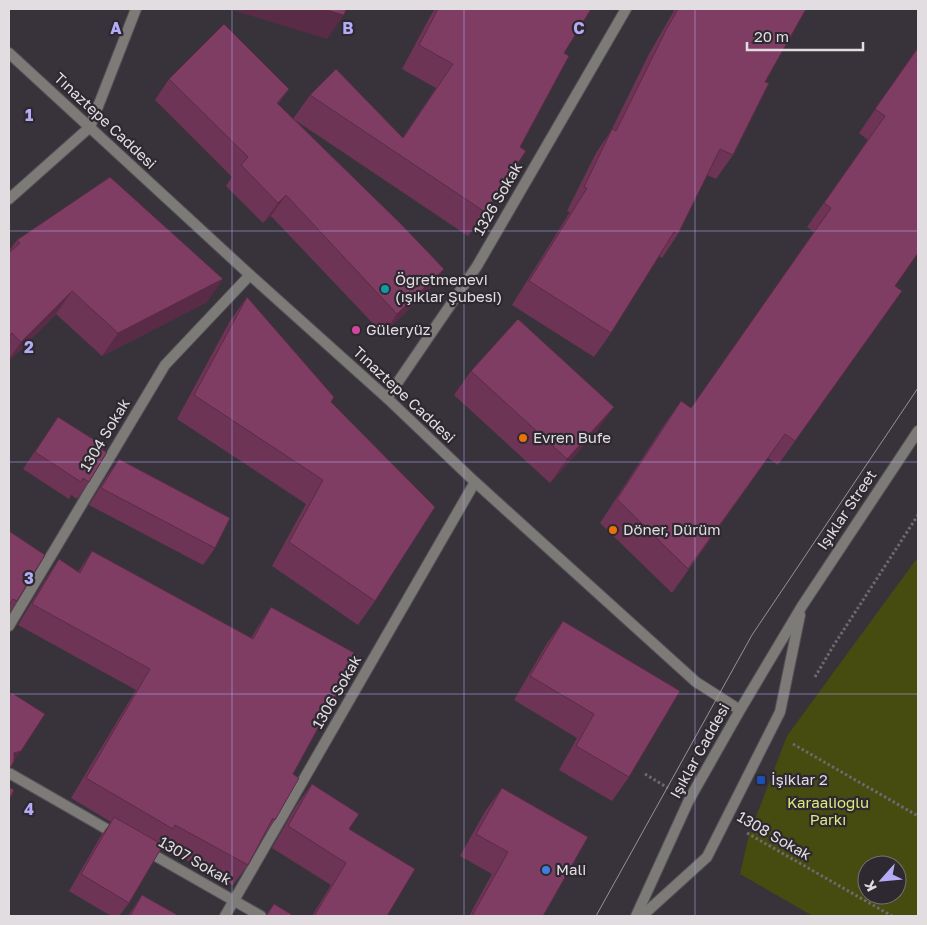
<svg xmlns="http://www.w3.org/2000/svg" width="927" height="925" viewBox="0 0 927 925" font-family="'Golos Text',sans-serif">
  <style>
    .green { fill: #464c10; fill-rule: evenodd }
    .lines { fill: none; stroke-linecap: round; stroke-linejoin: round }
    .minor-casing { stroke: #565258; stroke-width: 12 }
    .tertiary-casing { stroke: #565258; stroke-width: 12 }
    .path { stroke: #6e696f; stroke-width: 3; stroke-dasharray: 2.5 2.5; stroke-linecap: butt }
    .minor { stroke: #7d7b77; stroke-width: 10 }
    .tertiary { stroke: #7d7b77; stroke-width: 10 }
    .tram { stroke: #969197; stroke-width: 1 }
    .wall { fill: #6e3456 }
    .shaded-wall { fill: #5a2b46 }
    .building { fill: #803d64; stroke: #5a2b46 }
    .grid { fill: none; stroke: #b5acf8; stroke-width: 1; stroke-opacity: 0.55 }
    .culture-dot { fill: #0f9aa8; stroke: #2e2930; stroke-width: 2 }
    .hotel-dot { fill: #d1479c; stroke: #2e2930; stroke-width: 2 }
    .food-dot { fill: #e8710a; stroke: #2e2930; stroke-width: 2 }
    .transit-dot { fill: #1a4fb4; stroke: #2e2930; stroke-width: 2 }
    .shop-dot { fill: #3f7fe0; stroke: #2e2930; stroke-width: 2 }
    .labels { text-anchor: middle; stroke-width: 4.5; stroke-linejoin: round; paint-order: stroke }
    .street-label { font-size: 15px; fill: #e1dde1; stroke: #2e2930 }
    .poi-label { font-size: 15px; fill: #e1dde1; stroke: #2e2930; text-anchor: start }
    .park-label { font-size: 15px; fill: #ddea7e; stroke: #2e2930 }
    .grid-label { font-size: 16px; text-anchor: middle; font-weight: bold; fill: #b5acf8; stroke: #2e2930; stroke-width: 4.5; stroke-linejoin: round; paint-order: stroke }
  </style>
  <rect width="100%" height="100%" fill="#38333a"/>
  <path class="green" d="M 918,557 L 918,916 L 813,916 L 740,874 L 749,835 L 787,736 ZM 867,865 L 897,865 L 897,895 L 867,895 Z"/>
  <g class="lines">
    <defs>
      <path id="minor" d="M 387,398 L 477,266 L 626,9
        M 9,626 L 165,365 L 250,275
        M 9,773 L 117,835
        M 145,850 L 261,916
        M 225,916 L 475,482"/>
      <path id="tertiary" d="M 9,53 L 250,275 L 387,398 L 475,482 L 696,682 L 740,710
        M 9,199 L 90,127 L 136,9
        M 636,916 L 689,800 L 740,710 L 802,606 L 918,431
        M 642,916 L 707,857 L 780,712 L 800,615"/>
    </defs>
    <use href="#minor" class="minor-casing"/>
    <use href="#tertiary" class="tertiary-casing"/>
    <path class="path" d="M 815,677 L 832,648 L 918,515
      M 793,744 L 918,816
      M 645,774 L 668,788
      M 747,833 L 892,916"/>
    <use href="#minor" class="minor"/>
    <use href="#tertiary" class="tertiary"/>
    <path class="tram" d="M 596,916 L 752,635 L 918,388"/>
  </g>
  <path class="wall" d="M 435,9 L 591,9 L 564,53 L 485,212 L 468,236 L 295,120 L 444,269 L 429,290 L 383,334 L 271,216 L 263,223 L 226,186 L 232,177 L 155,100 L 169,79 L 289,89 L 278,104 L 293,119 L 310,95 L 403,137 L 436,88 L 402,69 L 431,15 Z
    M 675,9 L 806,9 L 765,82 L 733,155 L 716,179 L 707,175 L 678,234 L 662,258 L 659,256 L 611,333 L 594,357 L 512,305 L 570,212 L 567,211 L 596,153 L 611,131 L 649,54 Z
    M 918,47 L 918,253 L 895,286 L 902,291 L 778,465 L 768,458 L 672,593 L 600,523 L 664,425 L 681,401 L 691,408 L 814,232 L 807,227 L 868,140 L 859,133 Z
    M 17,240 L 207,302 L 102,356 L 56,314 L 9,361 L 9,251 Z
    M 247,297 L 331,402 L 375,601 L 358,625 L 272,566 L 306,504 L 177,419 L 230,321 Z
    M 471,371 L 597,431 L 550,483 L 454,395 Z
    M 58,417 L 102,450 L 89,482 L 77,499 L 71,495 L 69,499 L 23,469 Z
    M 119,459 L 215,548 L 203,565 L 89,505 L 107,476 Z
    M 9,531 L 17,601 L 9,614 Z
    M 92,551 L 251,638 L 271,607 L 293,774 L 275,820 L 263,837 L 248,865 L 233,885 L 162,847 L 129,903 L 119,916 L 111,916 L 69,891 L 102,834 L 111,822 L 71,798 L 136,690 L 18,625 L 45,580 L 59,559 L 78,572 Z
    M 563,621 L 629,777 L 612,801 L 559,770 L 577,738 L 514,700 L 546,645 Z
    M 312,784 L 349,829 L 387,916 L 312,916 L 331,885 L 272,848 L 296,806 Z
    M 502,788 L 543,916 L 469,916 L 492,874 L 460,856 L 486,810 Z
    M 142,895 L 179,916 L 128,916 Z"/>
  <path class="shaded-wall" d="M 229,9 L 323,9 L 344,15 L 327,39 Z
    M 286,195 L 271,216 L 263,223 L 278,203 Z
    M 444,269 L 429,290 L 383,334 L 397,314 Z
    M 223,279 L 207,302 L 102,356 L 118,333 Z
    M 72,291 L 56,314 L 9,361 L 9,359 L 21,342 Z
    M 614,407 L 597,431 L 550,483 L 567,459 Z
    M 21,751 L 10,766 L 14,753 Z"/>
  <path class="building" d="M 323,9 L 346,9 L 344,15 Z
    M 438,9 L 591,9 L 564,53 L 569,56 L 520,147 L 526,151 L 485,212 L 310,95 L 336,69 L 403,138 L 453,64 L 419,45 Z
    M 678,9 L 806,9 L 765,82 L 769,83 L 733,155 L 720,149 L 678,234 L 674,232 L 611,333 L 529,281 L 587,188 L 584,187 L 612,129 L 616,131 L 666,30 Z
    M 224,24 L 289,89 L 277,103 L 401,224 L 444,269 L 397,314 L 286,195 L 278,203 L 241,165 L 248,157 L 169,79 Z
    M 918,48 L 918,253 L 895,286 L 902,291 L 795,441 L 785,434 L 688,569 L 617,499 L 681,401 L 691,408 L 831,208 L 824,203 L 885,116 L 875,109 Z
    M 110,177 L 223,279 L 118,333 L 72,291 L 21,342 L 12,333 L 9,337 L 9,253 L 20,243 L 17,240 Z
    M 247,297 L 334,397 L 331,402 L 435,507 L 375,601 L 289,542 L 323,480 L 194,395 Z
    M 518,319 L 614,407 L 567,459 L 471,371 Z
    M 58,417 L 104,446 L 102,450 L 107,452 L 89,482 L 83,478 L 81,482 L 35,452 Z
    M 119,459 L 230,518 L 215,548 L 101,488 Z
    M 9,531 L 45,555 L 17,601 L 13,599 L 9,605 Z
    M 92,551 L 253,639 L 271,607 L 358,655 L 293,774 L 299,778 L 275,820 L 273,818 L 248,865 L 175,825 L 173,829 L 86,778 L 150,669 L 32,604 L 59,559 L 80,573 Z
    M 563,621 L 680,691 L 629,777 L 576,746 L 594,714 L 530,676 Z
    M 12,693 L 45,714 L 21,751 L 14,753 L 14,761 L 9,770 L 9,697 Z
    M 312,784 L 359,814 L 349,829 L 415,869 L 387,916 L 314,916 L 346,863 L 288,826 Z
    M 9,787 L 14,790 L 9,800 Z
    M 502,788 L 588,837 L 543,916 L 472,916 L 508,852 L 476,834 Z
    M 114,817 L 163,845 L 129,903 L 81,874 Z
    M 142,895 L 179,916 L 130,916 Z
    M 274,904 L 294,916 L 266,916 Z"/>
  <path class="grid" d="M 232,9 L 232,916M 464,9 L 464,916M 695,9 L 695,916M 9,231 L 918,231M 9,462 L 918,462M 9,694 L 918,694"/>
  <circle class="culture-dot" cx="385" cy="289" r="5"/>
  <circle class="hotel-dot" cx="356" cy="330" r="5"/>
  <g class="food-dot">
    <circle cx="523" cy="438" r="5"/>
    <circle cx="613" cy="530" r="5"/>
  </g>
  <rect class="transit-dot" x="756" y="775" width="10" height="10" rx="2.5"/>
  <circle class="shop-dot" cx="546" cy="870" r="5"/>
  <g class="labels">
    <g class="street-label">
      <text transform="translate(105 121) rotate(43)" y="5">Tınaztepe Caddesi</text>
      <text transform="translate(498 199) rotate(-60)" y="5">1326 Sokak</text>
      <text transform="translate(404 395) rotate(43)" y="5">Tınaztepe Caddesi</text>
      <text transform="translate(105 435) rotate(-59)" y="5">1304 Sokak</text>
      <text transform="translate(847 510) rotate(-56)" y="5">Işıklar Street</text>
      <text transform="translate(337 692) rotate(-60)" y="5">1306 Sokak</text>
      <text transform="translate(700 751) rotate(-61)" y="5">Işıklar Caddesi</text>
      <text transform="translate(774 836) rotate(30)" y="5">1308 Sokak</text>
      <text transform="translate(195 861) rotate(30)" y="5">1307 Sokak</text>
    </g>
    <g class="poi-label">
      <text x="395" y="285">Öğretmenevi<tspan x="395" dy="17">(ışıklar Şubesi)</tspan></text>
      <text x="366" y="335">Güleryüz</text>
      <text x="533" y="443">Evren Bufe</text>
      <text x="623" y="535">Döner, Dürüm</text>
      <text x="771" y="785">İşiklar 2</text>
      <text x="556" y="875">Mali</text>
    </g>
    <g class="park-label">
      <text x="828" y="808">Karaalioğlu<tspan x="828" dy="17">Parkı</tspan></text>
    </g>
  </g>
  <g class="grid-label">
    <text x="116" y="34">A</text>
    <text x="348" y="34">B</text>
    <text x="579" y="34">C</text>
    <text x="29" y="121">1</text>
    <text x="29" y="353">2</text>
    <text x="29" y="584">3</text>
    <text x="29" y="815">4</text>
  </g>
  <rect width="927" height="925" fill="none" stroke="#e1dde1" stroke-width="20"/>
  <g transform="translate(882 880) rotate(243)"><circle r="24" fill="#2e2930" stroke="#767177"/>
  <path d="M0-4L9 19L0 12L-9 19Z" fill="#b5acf8"/>
  <text y="-8" font-size="14" font-weight="bold" text-anchor="middle" fill="#e1dde1">K</text>
  </g>
  <path d="M747 42v8h116v-8" fill="none" stroke="#e1dde1" stroke-width="2.5"/>
  <text x="754" y="42" font-size="15" fill="#e1dde1" stroke="#2e2930" stroke-width="4" paint-order="stroke">20 m</text>
</svg>
